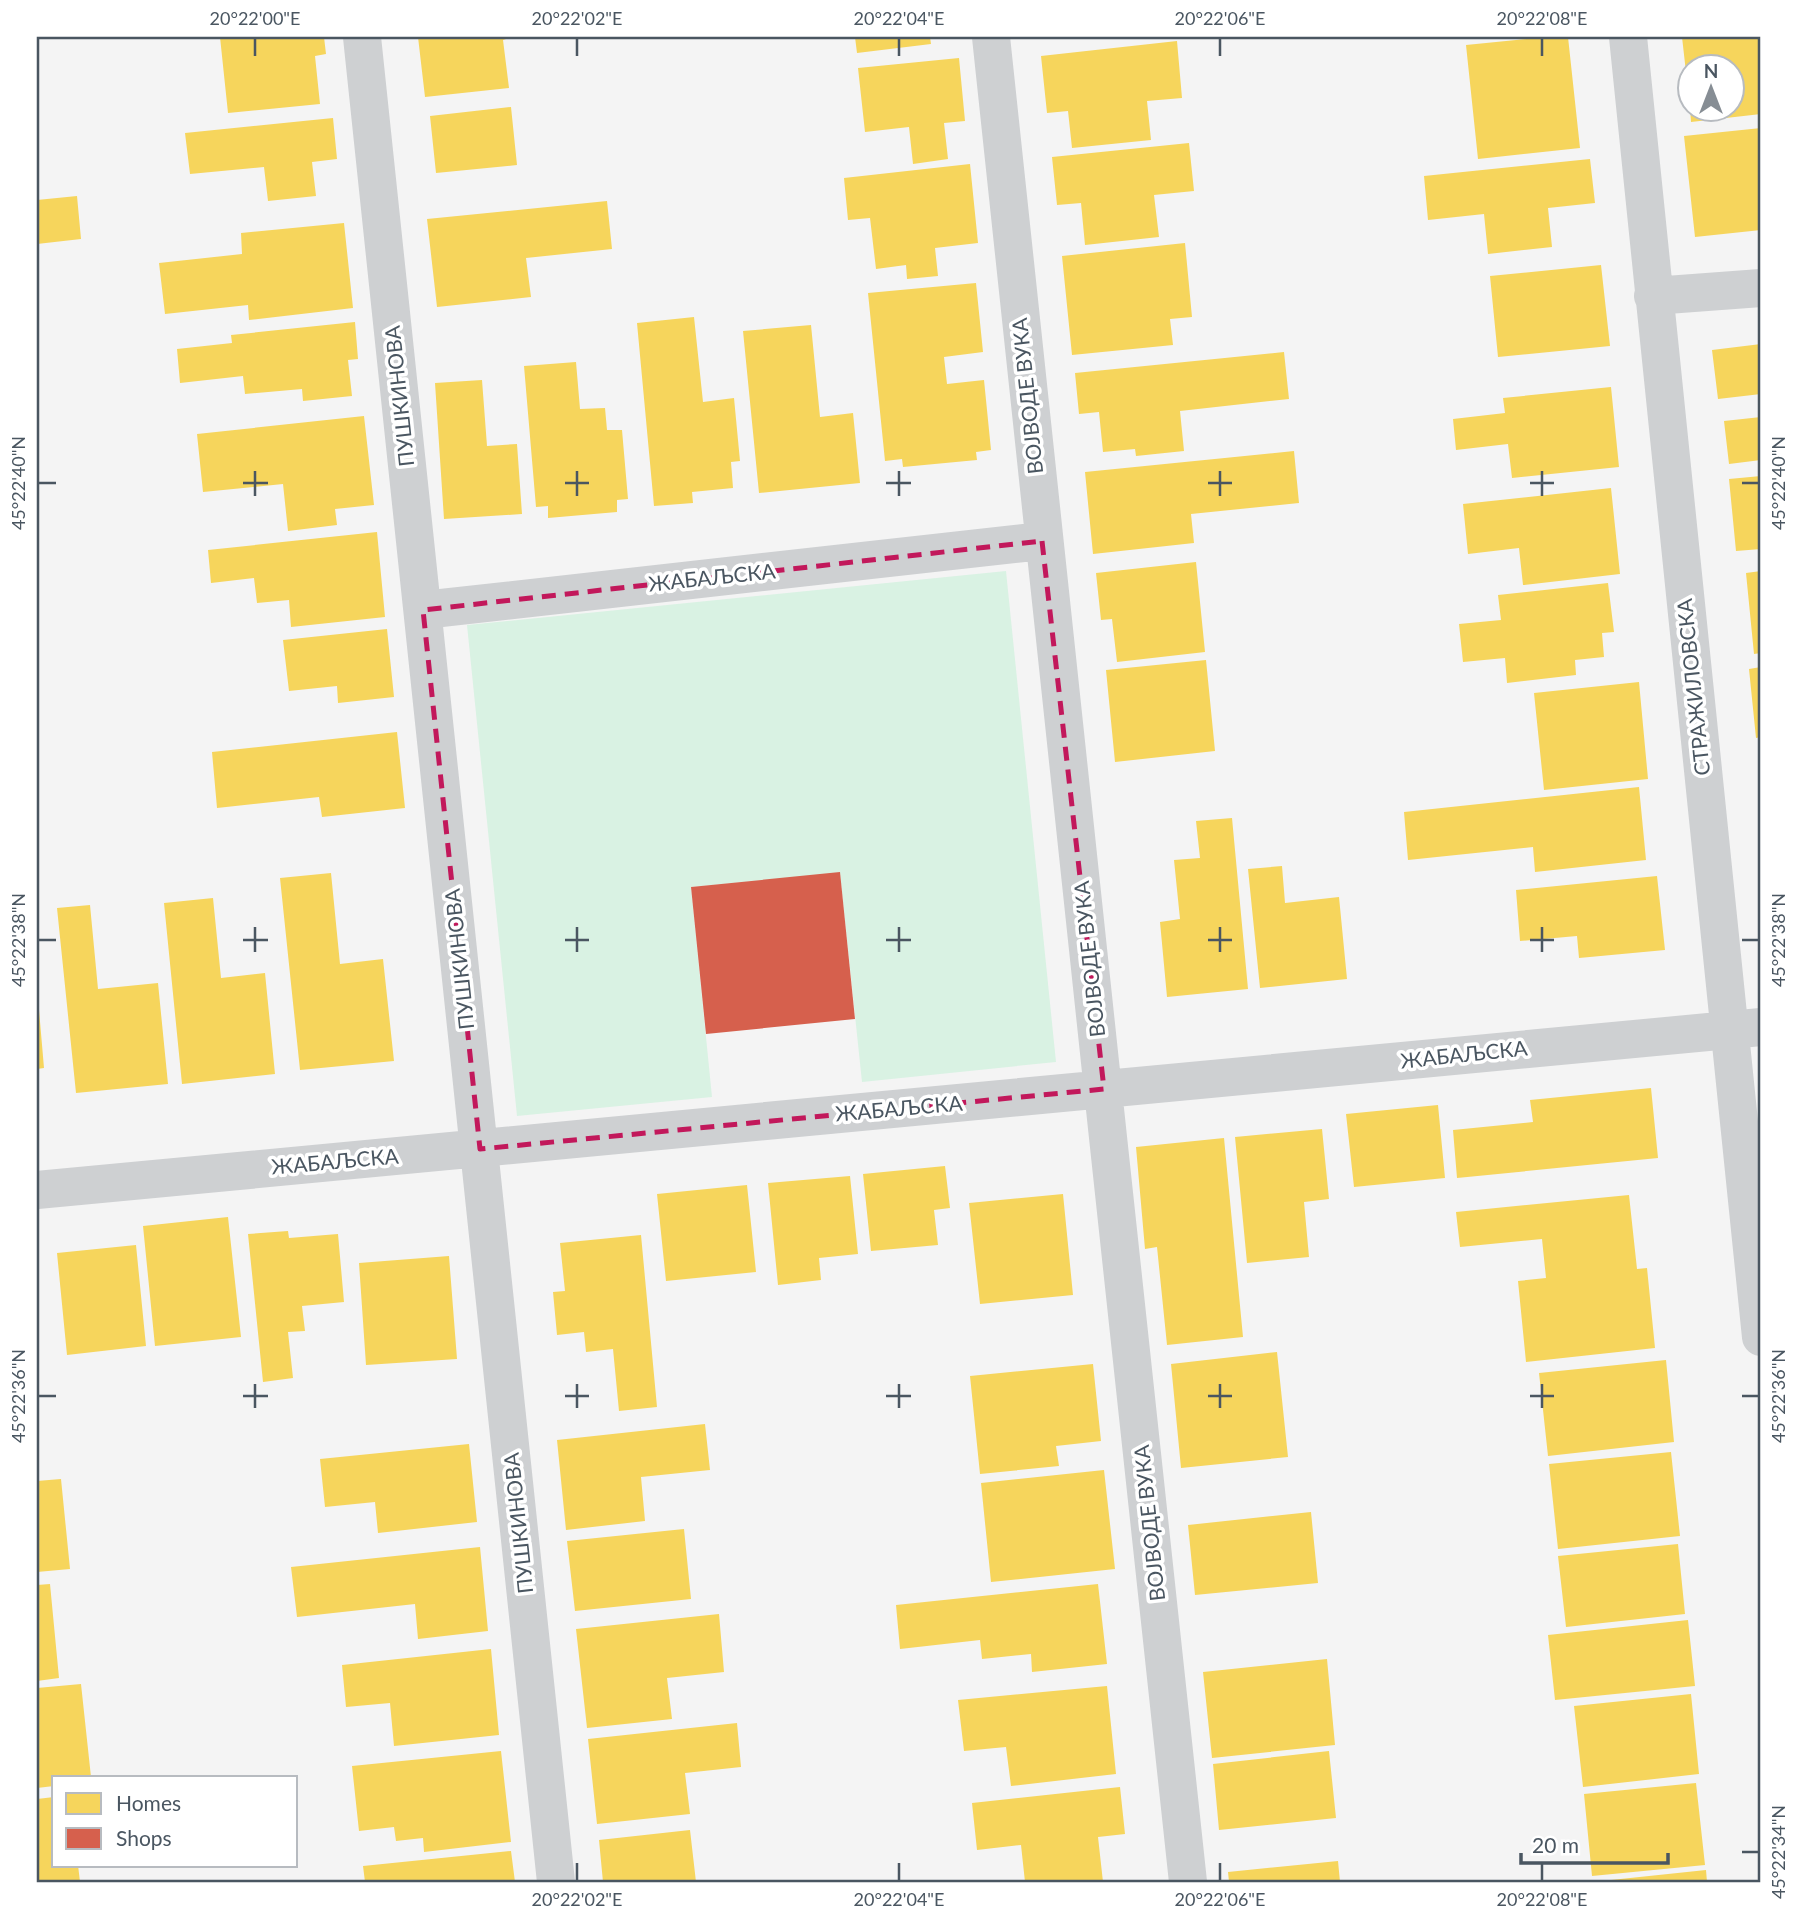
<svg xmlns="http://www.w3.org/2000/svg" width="1798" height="1919" viewBox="0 0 1798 1919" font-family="Lato,sans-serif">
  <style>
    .green { fill: #d9f2e3 }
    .homes { fill: #f6d55c }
    .shops { fill: #d6604d }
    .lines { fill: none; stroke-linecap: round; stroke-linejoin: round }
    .minor { stroke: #ced0d2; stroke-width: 38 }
    .marked { fill: none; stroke: #c2185b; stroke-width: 5; stroke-dasharray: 14 9; stroke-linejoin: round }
    .ticks { fill: none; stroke: #4a5661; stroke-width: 2.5 }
    .labels { text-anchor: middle; stroke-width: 7; stroke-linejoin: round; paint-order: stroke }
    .street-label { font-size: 21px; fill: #4a5661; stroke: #fff }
    .neatline { fill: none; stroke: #4a5661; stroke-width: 2.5 }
    .ticks-label { font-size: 18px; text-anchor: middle; fill: #4a5661 }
  </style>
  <rect width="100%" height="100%" fill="#f4f4f4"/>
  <path class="green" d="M 1006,571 L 1056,1062 L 862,1082 L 840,873 L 691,887 L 712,1097 L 517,1116 L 467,625 Z"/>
  <path class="homes" d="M 220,37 L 324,37 L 326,54 L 315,56 L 320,104 L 228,113 Z
    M 418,37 L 512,37 L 503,40 L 509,88 L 425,97 Z
    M 855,37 L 930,37 L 931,44 L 857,53 Z
    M 1547,37 L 1568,37 L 1580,148 L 1478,159 L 1466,45 Z
    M 1682,37 L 1761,37 L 1761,114 L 1691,122 L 1690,108 L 1731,108 L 1731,66 L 1689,66 L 1689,90 L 1688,90 Z
    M 1177,41 L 1182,98 L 1147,101 L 1151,140 L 1072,148 L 1068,111 L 1047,113 L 1041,56 Z
    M 959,58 L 965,121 L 944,123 L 948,159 L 913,164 L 909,127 L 865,132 L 858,68 Z
    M 511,107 L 517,165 L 436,173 L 430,116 Z
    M 333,118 L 337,159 L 312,162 L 316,196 L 268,201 L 264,167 L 190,174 L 185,133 Z
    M 1761,128 L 1761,230 L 1695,237 L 1684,136 Z
    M 1189,143 L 1194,191 L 1154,195 L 1159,237 L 1085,245 L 1081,203 L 1057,205 L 1052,157 Z
    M 1590,159 L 1595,203 L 1548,208 L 1552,247 L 1488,254 L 1484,214 L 1428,220 L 1424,176 Z
    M 970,164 L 978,243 L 935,248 L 938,276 L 907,279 L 906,265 L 876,269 L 870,218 L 848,220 L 844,178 Z
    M 77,196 L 81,239 L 37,244 L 37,200 Z
    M 607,201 L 612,249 L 526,258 L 531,297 L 437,307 L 427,219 Z
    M 344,223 L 353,308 L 249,320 L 248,305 L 165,314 L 159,263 L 242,254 L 241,233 Z
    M 1185,243 L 1192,317 L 1170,319 L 1173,345 L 1072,355 L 1062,256 Z
    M 1601,265 L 1610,346 L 1498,357 L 1490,276 Z
    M 976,283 L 983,352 L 944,357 L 947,384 L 984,380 L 991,450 L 976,452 L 977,460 L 903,467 L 902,459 L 885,461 L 868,293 Z
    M 694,317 L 703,402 L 734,398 L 740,461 L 731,462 L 733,488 L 692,492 L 693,503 L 654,506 L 637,323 Z
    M 355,322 L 358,359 L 348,360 L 352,396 L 303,401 L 302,389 L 245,394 L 243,376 L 180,383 L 177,349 L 232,343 L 231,335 Z
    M 811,325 L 820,417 L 853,413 L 860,483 L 759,493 L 743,331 Z
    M 1761,344 L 1761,394 L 1718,399 L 1712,350 Z
    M 1284,352 L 1289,399 L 1180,411 L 1184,451 L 1136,456 L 1135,449 L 1103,452 L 1099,412 L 1079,414 L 1075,373 Z
    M 576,362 L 580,409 L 605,408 L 607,430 L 622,430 L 628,499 L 617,500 L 617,512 L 548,518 L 548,506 L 536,507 L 524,366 Z
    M 482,380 L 487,446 L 517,444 L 522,514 L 444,519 L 435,383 Z
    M 1611,387 L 1619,467 L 1512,478 L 1508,444 L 1456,450 L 1453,419 L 1505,413 L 1503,398 Z
    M 364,416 L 374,505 L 335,509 L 337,525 L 288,531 L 283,484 L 203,492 L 197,434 Z
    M 1761,417 L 1761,460 L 1729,464 L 1724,421 Z
    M 1294,451 L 1299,503 L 1191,514 L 1194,543 L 1093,554 L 1085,472 Z
    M 1761,476 L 1761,549 L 1736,551 L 1729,479 Z
    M 1611,488 L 1620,574 L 1523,585 L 1519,548 L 1468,554 L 1463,504 Z
    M 377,532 L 385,617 L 291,627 L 289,600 L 257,603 L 254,578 L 211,583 L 208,550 Z
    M 1196,562 L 1205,652 L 1117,662 L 1112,619 L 1101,620 L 1096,573 Z
    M 1761,571 L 1761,653 L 1754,654 L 1746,573 Z
    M 1608,583 L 1614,632 L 1602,633 L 1604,657 L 1575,660 L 1576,675 L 1507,683 L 1505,658 L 1463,662 L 1459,624 L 1501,620 L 1498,595 Z
    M 387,629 L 394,697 L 338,703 L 337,686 L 289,691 L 283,640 Z
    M 1206,660 L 1215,751 L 1115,762 L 1106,670 Z
    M 1761,667 L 1761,737 L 1756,738 L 1749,669 Z
    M 1639,682 L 1648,779 L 1544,790 L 1534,693 Z
    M 397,732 L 405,808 L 322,817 L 319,797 L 217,808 L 212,752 Z
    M 1639,787 L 1646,860 L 1535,872 L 1533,847 L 1408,860 L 1404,812 Z
    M 1232,818 L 1248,989 L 1167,997 L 1160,922 L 1180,919 L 1174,860 L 1200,858 L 1196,821 Z
    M 1282,866 L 1285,903 L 1339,897 L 1347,979 L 1260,988 L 1248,869 Z
    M 331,873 L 340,964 L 383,959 L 394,1061 L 300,1070 L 280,878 Z
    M 1657,876 L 1665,950 L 1579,958 L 1577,936 L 1520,941 L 1516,890 Z
    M 213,898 L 221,978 L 265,973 L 275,1074 L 182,1084 L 164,903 Z
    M 90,905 L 98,989 L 158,983 L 168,1084 L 76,1093 L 57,908 Z
    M 37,1010 L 39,1010 L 44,1068 L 37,1069 Z
    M 1651,1088 L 1658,1158 L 1457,1178 L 1453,1130 L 1533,1122 L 1530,1100 Z
    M 1438,1105 L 1445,1178 L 1354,1187 L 1346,1114 Z
    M 1322,1129 L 1329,1199 L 1304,1202 L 1309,1257 L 1247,1263 L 1235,1137 Z
    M 1224,1138 L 1243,1337 L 1167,1345 L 1157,1247 L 1145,1249 L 1136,1147 Z
    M 945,1166 L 950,1208 L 934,1210 L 938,1245 L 871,1251 L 863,1174 Z
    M 850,1176 L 858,1254 L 819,1258 L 821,1280 L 778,1285 L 768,1183 Z
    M 747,1185 L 756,1272 L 666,1281 L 657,1194 Z
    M 1063,1194 L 1073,1295 L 980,1304 L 969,1203 Z
    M 1629,1195 L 1637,1269 L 1647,1268 L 1655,1348 L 1526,1362 L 1518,1281 L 1546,1278 L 1542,1239 L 1460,1247 L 1456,1212 Z
    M 228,1217 L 241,1337 L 155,1346 L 143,1226 Z
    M 288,1231 L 289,1238 L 338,1234 L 344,1302 L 302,1306 L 305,1331 L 288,1332 L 293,1378 L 263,1382 L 248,1234 Z
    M 641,1235 L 657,1407 L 619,1411 L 613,1349 L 586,1352 L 584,1332 L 557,1335 L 553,1292 L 565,1291 L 560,1243 Z
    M 136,1245 L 146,1346 L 67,1355 L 57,1253 Z
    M 449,1256 L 457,1359 L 366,1365 L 359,1263 Z
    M 1277,1352 L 1288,1457 L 1181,1468 L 1171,1364 Z
    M 1666,1360 L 1674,1442 L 1548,1456 L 1539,1373 Z
    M 1093,1364 L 1101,1441 L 1056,1446 L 1059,1466 L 980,1474 L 970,1376 Z
    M 705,1424 L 710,1470 L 641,1477 L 645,1521 L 566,1530 L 557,1440 Z
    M 469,1444 L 477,1522 L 378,1533 L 375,1502 L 325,1507 L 320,1459 Z
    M 1671,1452 L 1680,1536 L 1558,1549 L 1549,1464 Z
    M 1104,1470 L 1115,1569 L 991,1582 L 981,1483 Z
    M 61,1479 L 70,1569 L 37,1572 L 37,1481 Z
    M 1311,1512 L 1318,1583 L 1195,1595 L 1188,1525 Z
    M 684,1529 L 691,1599 L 575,1611 L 567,1541 Z
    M 1678,1544 L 1685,1614 L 1566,1627 L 1558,1556 Z
    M 480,1547 L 488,1631 L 418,1639 L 415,1604 L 297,1617 L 291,1567 Z
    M 50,1584 L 59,1678 L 37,1681 L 37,1585 Z
    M 1098,1584 L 1107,1664 L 1032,1672 L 1031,1654 L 982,1659 L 980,1640 L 900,1649 L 896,1605 Z
    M 719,1614 L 724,1672 L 667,1678 L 672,1719 L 587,1728 L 576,1629 Z
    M 1688,1620 L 1695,1686 L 1555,1700 L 1548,1635 Z
    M 491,1649 L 499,1735 L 394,1746 L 390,1703 L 346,1707 L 342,1665 Z
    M 1327,1659 L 1335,1745 L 1212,1758 L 1203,1672 Z
    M 81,1684 L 91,1777 L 54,1777 L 54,1786 L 37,1788 L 37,1688 Z
    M 1107,1686 L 1116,1774 L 1011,1786 L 1006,1747 L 964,1751 L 958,1700 Z
    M 1691,1694 L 1699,1774 L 1583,1787 L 1574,1706 Z
    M 737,1723 L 741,1767 L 685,1773 L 690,1814 L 597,1824 L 588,1739 Z
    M 501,1751 L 511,1842 L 424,1852 L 423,1838 L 396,1841 L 394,1827 L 359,1831 L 352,1766 Z
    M 1329,1751 L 1336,1818 L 1219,1830 L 1213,1764 Z
    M 1696,1783 L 1705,1865 L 1592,1876 L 1584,1794 Z
    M 1120,1787 L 1125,1834 L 1098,1837 L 1103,1882 L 1025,1882 L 1021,1845 L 977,1850 L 972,1803 Z
    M 54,1797 L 54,1865 L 78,1865 L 80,1882 L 37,1882 L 37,1799 Z
    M 690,1830 L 696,1882 L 603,1882 L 599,1840 Z
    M 511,1851 L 515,1882 L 365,1882 L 363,1866 Z
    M 1338,1861 L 1340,1882 L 1229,1882 L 1228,1872 Z
    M 1706,1870 L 1707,1882 L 1611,1882 L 1611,1880 Z"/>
  <path class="shops" d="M 840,872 L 855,1019 L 706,1034 L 691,887 Z"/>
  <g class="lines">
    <path class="minor" d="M 362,37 L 556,1882
      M 991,37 C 1054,652 1123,1267 1188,1882
      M 1628,37 L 1761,1337
      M 1653,296 L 1761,288
      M 423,610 L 1042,541
      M 37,1190 L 1761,1027"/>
  </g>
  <path class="marked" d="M 1042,541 L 1104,1089 L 480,1149 L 423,610 Z"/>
  <path class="ticks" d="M 255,38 L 255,56M 577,38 L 577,56M 899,38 L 899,56M 1220,38 L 1220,56M 1542,38 L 1542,56M 255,471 L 255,496M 577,471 L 577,496M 899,471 L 899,496M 1220,471 L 1220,496M 1542,471 L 1542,496M 38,483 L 56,483M 243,483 L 268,483M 565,483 L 589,483M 886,483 L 911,483M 1208,483 L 1232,483M 1530,483 L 1554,483M 1742,483 L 1759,483M 255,927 L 255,952M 577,927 L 577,952M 899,927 L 899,952M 1220,927 L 1220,952M 1542,927 L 1542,952M 38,940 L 56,940M 243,940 L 268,940M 565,940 L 589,940M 886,940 L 911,940M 1208,940 L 1232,940M 1530,940 L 1554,940M 1742,940 L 1759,940M 255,1384 L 255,1408M 577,1384 L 577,1408M 899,1384 L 899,1408M 1220,1384 L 1220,1408M 1542,1384 L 1542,1408M 38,1396 L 56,1396M 243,1396 L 268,1396M 565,1396 L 589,1396M 886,1396 L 911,1396M 1208,1396 L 1232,1396M 1530,1396 L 1554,1396M 1742,1396 L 1759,1396M 1742,1852 L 1759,1852M 577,1863 L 577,1881M 899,1863 L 899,1881M 1220,1863 L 1220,1881M 1542,1863 L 1542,1881"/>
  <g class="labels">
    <g class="street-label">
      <text transform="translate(400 396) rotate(-96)" y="7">ПУШКИНОВА</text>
      <text transform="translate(1028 396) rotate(-96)" y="7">ВОЈВОДЕ ВУКА</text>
      <text transform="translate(712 578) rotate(-6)" y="7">ЖАБАЉСКА</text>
      <text transform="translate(1694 687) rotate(-96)" y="7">СТРАЖИЛОВСКА</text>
      <text transform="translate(460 959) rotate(-96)" y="7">ПУШКИНОВА</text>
      <text transform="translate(1090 959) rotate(-96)" y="7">ВОЈВОДЕ ВУКА</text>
      <text transform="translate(1464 1055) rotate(-6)" y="7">ЖАБАЉСКА</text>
      <text transform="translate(899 1109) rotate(-5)" y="7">ЖАБАЉСКА</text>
      <text transform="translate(335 1162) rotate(-5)" y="7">ЖАБАЉСКА</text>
      <text transform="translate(519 1523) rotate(-96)" y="7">ПУШКИНОВА</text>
      <text transform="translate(1150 1523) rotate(-96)" y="7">ВОЈВОДЕ ВУКА</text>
    </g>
  </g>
  <rect width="1798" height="1919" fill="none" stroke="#ffffff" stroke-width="77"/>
  <rect x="52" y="1776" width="245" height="91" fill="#ffffff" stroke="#b7bbc0" stroke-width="2"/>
  <rect x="66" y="1793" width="35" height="21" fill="#f6d55c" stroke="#b7bbc0" stroke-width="2"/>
  <text x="116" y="1811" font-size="21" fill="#4a5661">Homes</text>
  <rect x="66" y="1828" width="35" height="21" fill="#d6604d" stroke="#b7bbc0" stroke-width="2"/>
  <text x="116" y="1846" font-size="21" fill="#4a5661">Shops</text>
  <g transform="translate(1711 88)"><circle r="33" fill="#ffffff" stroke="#b7bbc0" stroke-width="2"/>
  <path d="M0-5L12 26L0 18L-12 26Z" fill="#868d94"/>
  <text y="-10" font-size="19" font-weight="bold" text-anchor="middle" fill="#4a5661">N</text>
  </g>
  <path d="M1521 1853v10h147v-10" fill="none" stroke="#4a5661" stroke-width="3.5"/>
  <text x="1532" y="1853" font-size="21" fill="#4a5661" stroke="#ffffff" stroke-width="5" paint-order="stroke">20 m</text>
  <rect x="38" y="38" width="1721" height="1843" class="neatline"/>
  <g class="ticks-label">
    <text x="255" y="25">20°22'00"E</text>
    <text x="577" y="25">20°22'02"E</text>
    <text x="899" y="25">20°22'04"E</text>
    <text x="1220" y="25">20°22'06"E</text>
    <text x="1542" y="25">20°22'08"E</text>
    <text transform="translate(19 483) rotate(-90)" y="6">45°22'40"N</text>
    <text transform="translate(1779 483) rotate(-90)" y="6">45°22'40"N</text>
    <text transform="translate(19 940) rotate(-90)" y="6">45°22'38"N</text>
    <text transform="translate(1779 940) rotate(-90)" y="6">45°22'38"N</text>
    <text transform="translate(19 1396) rotate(-90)" y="6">45°22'36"N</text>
    <text transform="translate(1779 1396) rotate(-90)" y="6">45°22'36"N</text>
    <text transform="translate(1779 1852) rotate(-90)" y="6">45°22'34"N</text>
    <text x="577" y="1906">20°22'02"E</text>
    <text x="899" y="1906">20°22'04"E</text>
    <text x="1220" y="1906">20°22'06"E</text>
    <text x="1542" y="1906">20°22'08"E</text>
  </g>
</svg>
